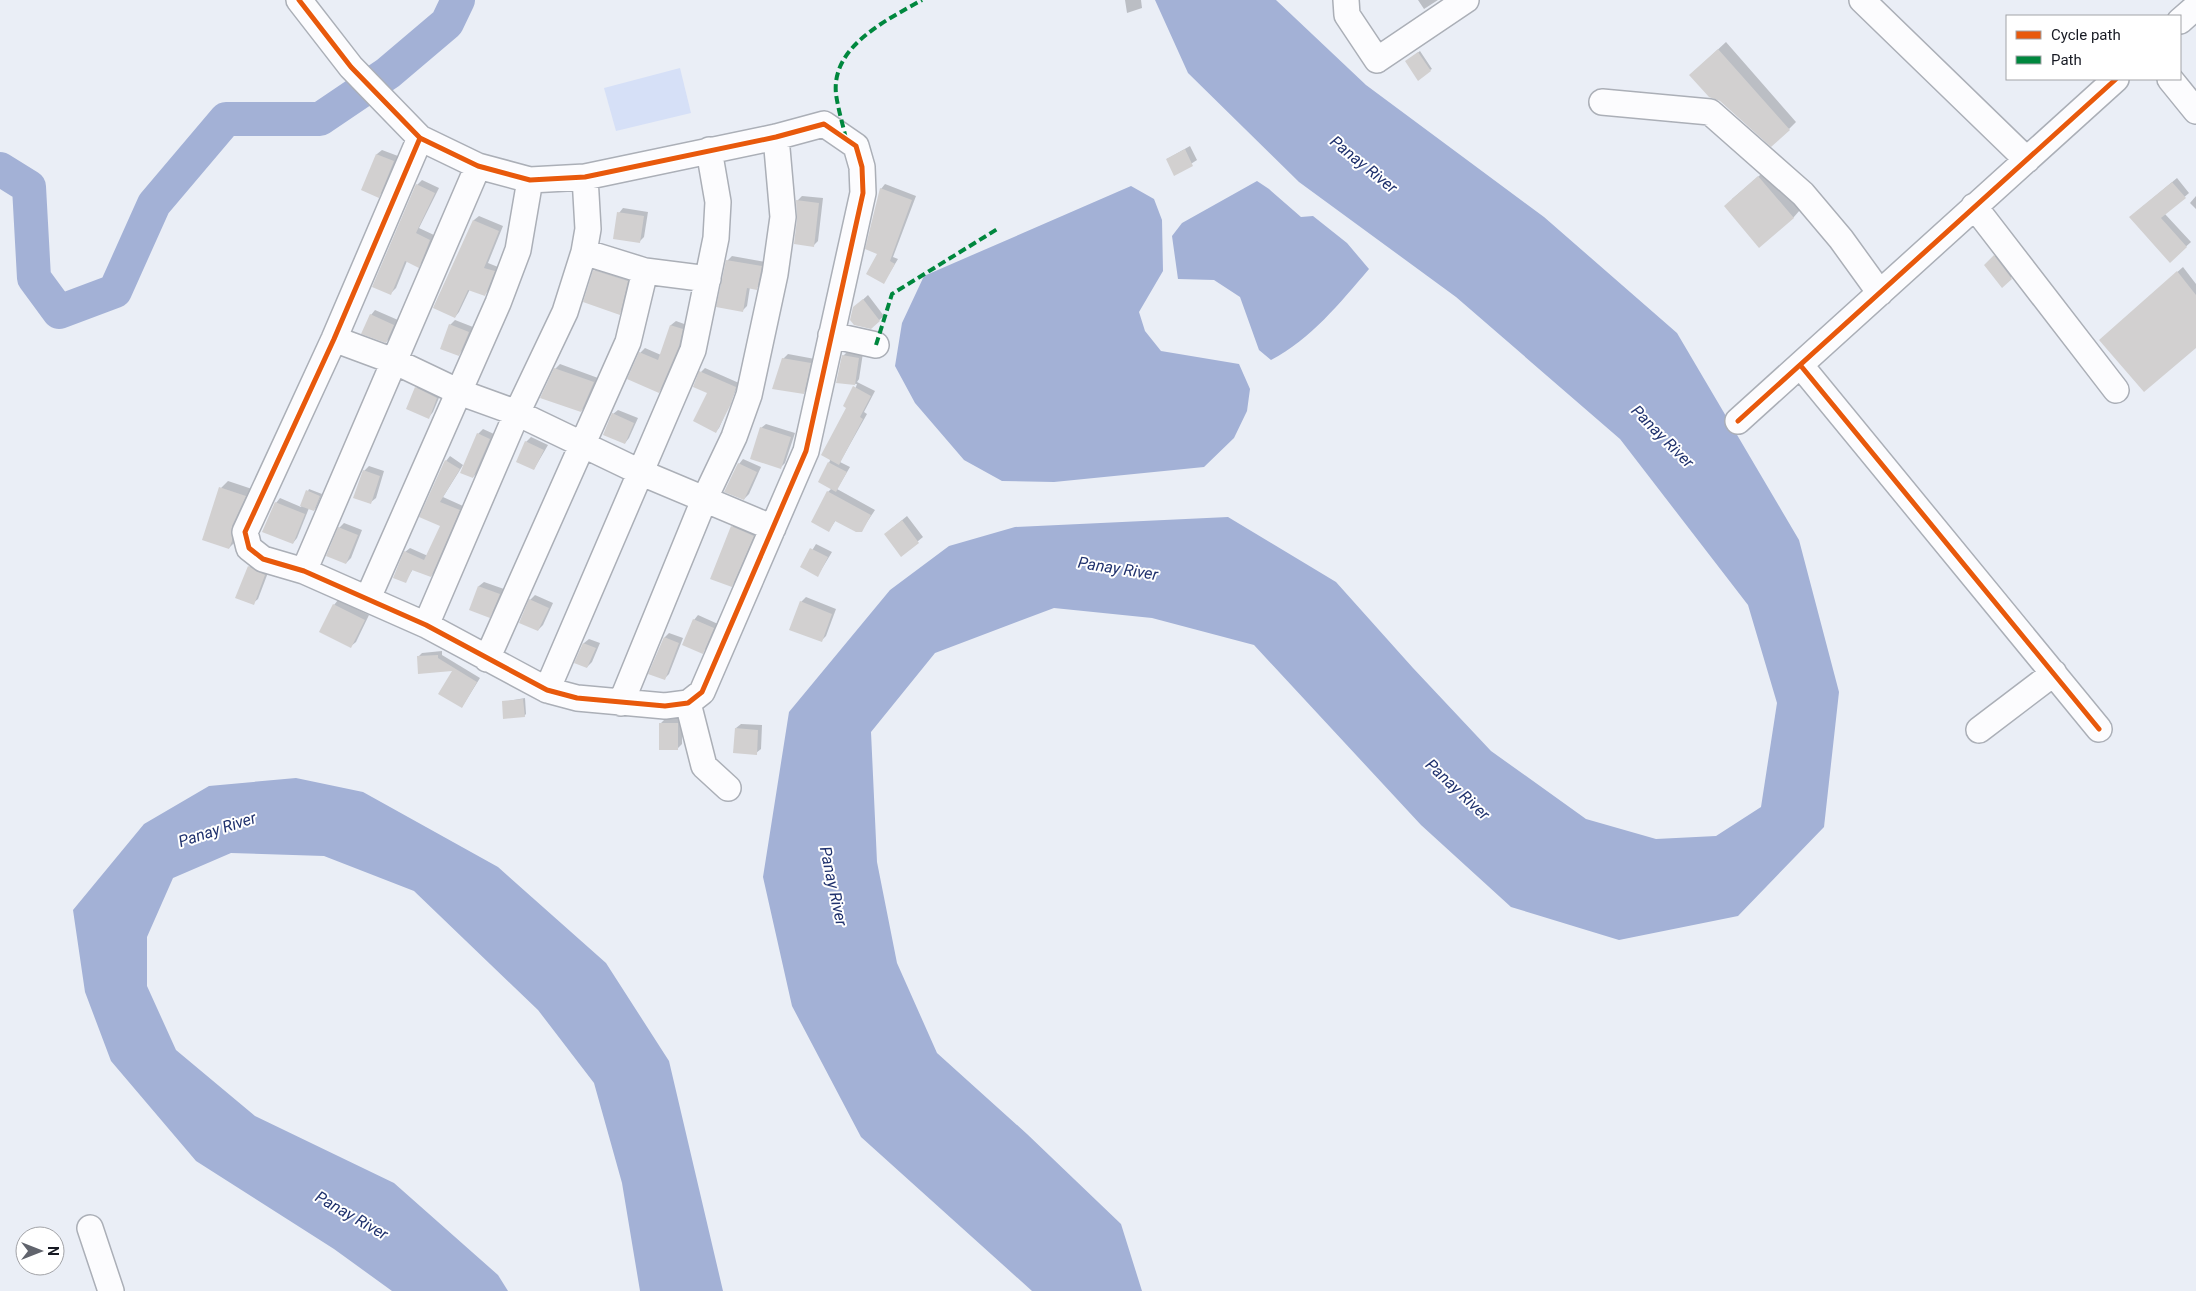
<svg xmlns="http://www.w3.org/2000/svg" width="2196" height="1291" viewBox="0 0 2196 1291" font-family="Roboto,sans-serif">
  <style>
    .green { fill: #d6e0f7 }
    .water { fill: #a3b1d6 }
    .shadow { fill: #0003 }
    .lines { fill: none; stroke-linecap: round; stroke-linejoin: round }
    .river { stroke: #a3b1d6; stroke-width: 34 }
    .building { fill: #d2d0d0 }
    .minor-casing { stroke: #abafb7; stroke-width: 28 }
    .minor { stroke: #fcfcfe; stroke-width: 25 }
    .quiet { stroke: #00873e; stroke-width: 4; stroke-dasharray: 8 4; stroke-linecap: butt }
    .cycleway-casing { stroke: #fff; stroke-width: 8 }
    .cycleway { stroke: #e8590c; stroke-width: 5 }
    .labels { text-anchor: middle; stroke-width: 4; stroke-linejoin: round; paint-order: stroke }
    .water-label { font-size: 16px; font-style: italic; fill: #20326e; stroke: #fff }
  </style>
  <rect width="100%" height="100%" fill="#eaeef6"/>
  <path class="green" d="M 680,68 L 691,113 L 616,131 L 604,88 Z"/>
  <path class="water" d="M 1155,0 L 1276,0 L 1366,85 L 1544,217 L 1677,333 L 1799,540 L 1839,692 L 1824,827 L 1738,916 L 1619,940 L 1511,907 L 1421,825 L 1254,645 L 1152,618 L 1054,608 L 935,653 L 871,732 L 877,862 L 897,963 L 937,1053 L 1027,1134 L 1121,1224 L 1142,1291 L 1032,1291 L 861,1137 L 792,1006 L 763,877 L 789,712 L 890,590 L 949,546 L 1015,527 L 1228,517 L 1336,582 L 1413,668 L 1491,751 L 1586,819 L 1656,839 L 1716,836 L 1761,807 L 1777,703 L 1748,605 L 1620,439 L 1456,297 L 1299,182 L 1188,73 Z
    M 1257,181 L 1269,189 L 1301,217 L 1313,216 L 1347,243 L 1369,269 C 1340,303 1311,339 1271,360 L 1259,350 L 1240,297 L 1214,280 L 1178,279 L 1172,236 L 1182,223 Z
    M 1131,186 L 1154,199 L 1162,220 L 1163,271 L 1139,312 L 1145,331 L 1161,351 L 1239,364 L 1250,389 L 1247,411 L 1234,438 L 1204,467 L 1054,482 L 1002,481 L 964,460 L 915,403 L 895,366 L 902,323 L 924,276 Z
    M 296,778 L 363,792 L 498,867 L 606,963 L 669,1061 L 723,1291 L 640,1291 L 622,1183 L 594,1083 L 538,1010 L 414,891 L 324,856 L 231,853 L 173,878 L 147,937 L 147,986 L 176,1050 L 255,1116 L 394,1183 L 498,1275 L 508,1291 L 392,1291 L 334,1249 L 196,1161 L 111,1061 L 85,992 L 73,910 L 144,824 L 209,786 Z"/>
  <path class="shadow" d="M 1125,0 L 1141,0 L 1142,8 L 1127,13 Z
    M 1418,0 L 1438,0 L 1424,9 Z
    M 1726,42 L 1796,122 L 1789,129 L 1720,100 L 1698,68 Z
    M 1420,51 L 1432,69 L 1430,70 L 1408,60 Z
    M 1190,146 L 1197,160 L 1175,174 L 1167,159 Z
    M 382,150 L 398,156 L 383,192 L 378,196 L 363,190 L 377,154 Z
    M 1766,170 L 1800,210 L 1793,218 L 1732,199 Z
    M 2177,178 L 2189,193 L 2165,214 L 2191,242 L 2170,261 L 2135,213 Z
    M 422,180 L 439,188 L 419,228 L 434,235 L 423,262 L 418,266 L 407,261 L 396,288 L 391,293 L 417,185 Z
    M 885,184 L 916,196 L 893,257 L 898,259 L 884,282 L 879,253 L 881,189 Z
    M 802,196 L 823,198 L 818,241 L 814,245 L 798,219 L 797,201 Z
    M 2196,196 L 2196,209 L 2190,203 Z
    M 623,208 L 648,212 L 644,237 L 640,241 L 619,213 Z
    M 479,216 L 503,226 L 488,263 L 498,267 L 490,289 L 485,294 L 470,289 L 459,312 L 455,317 L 434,307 L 474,220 Z
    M 1999,252 L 2016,273 L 2002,286 L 1985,265 Z
    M 732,256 L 766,262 L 761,284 L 756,288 L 750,287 L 747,306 L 742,311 L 727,261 Z
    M 602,263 L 634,274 L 627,306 L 619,313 L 594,271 Z
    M 2183,267 L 2196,284 L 2196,346 L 2105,336 Z
    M 868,295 L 884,316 L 870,328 L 856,306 Z
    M 375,310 L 398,320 L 391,337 L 386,342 L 371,315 Z
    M 455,320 L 473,327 L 463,350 L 459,354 L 450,325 Z
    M 676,321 L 687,325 L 683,340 L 663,387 L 659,392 L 640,353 L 645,348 L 661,355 L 671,325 Z
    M 848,351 L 863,353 L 859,379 L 857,382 L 875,391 L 864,412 L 867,414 L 840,462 L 850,467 L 837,489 L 875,510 L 861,531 L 836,520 L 829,530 L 828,492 L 832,488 L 829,463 L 857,384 L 837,382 L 843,356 Z
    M 788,354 L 815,359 L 808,388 L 803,393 L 783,359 Z
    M 560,364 L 598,378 L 586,406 L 581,411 L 555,369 Z
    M 705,368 L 739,383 L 719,428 L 716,431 L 709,392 L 701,372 Z
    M 421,383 L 441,393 L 433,412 L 429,417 L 416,388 Z
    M 618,410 L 638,418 L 629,438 L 625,443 L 613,414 Z
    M 766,424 L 795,433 L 785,463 L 781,467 L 761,428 Z
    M 483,429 L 494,434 L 478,472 L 473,477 L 478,434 Z
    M 531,437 L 548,445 L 534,469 L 526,442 Z
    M 450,456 L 463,465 L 443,497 L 463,506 L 435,572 L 431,576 L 413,569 L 405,582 L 405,552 L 410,548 L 428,556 L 442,525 L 421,516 L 446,461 Z
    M 743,459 L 761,467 L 749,494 L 744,499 L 739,464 Z
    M 369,466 L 384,471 L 376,498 L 371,502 L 364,471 Z
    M 228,481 L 252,489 L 236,541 L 229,548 L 221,488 Z
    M 309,489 L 322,494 L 316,508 L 314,510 L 309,508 L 297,538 L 293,543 L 276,503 L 280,498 L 301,507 Z
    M 907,516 L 923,537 L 901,555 L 890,530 Z
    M 737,522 L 758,531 L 736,581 L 731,586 L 732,527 Z
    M 344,523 L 362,530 L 351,558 L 346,563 L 339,528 Z
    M 816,544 L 832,552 L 818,575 L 802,567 Z
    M 254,562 L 269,570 L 258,599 L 253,603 L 249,567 Z
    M 484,582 L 504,589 L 494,611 L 489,616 L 471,609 L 479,586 Z
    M 535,595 L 553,603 L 543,625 L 538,630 L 530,600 Z
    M 806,597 L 836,609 L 826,636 L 821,641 L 801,602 Z
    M 338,600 L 369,615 L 356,642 L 351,646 L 334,605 Z
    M 698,615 L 718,624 L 707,648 L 702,652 L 694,620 Z
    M 669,633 L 683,638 L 669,674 L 664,679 L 665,637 Z
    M 589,639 L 600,643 L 592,662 L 587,667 L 576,662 L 584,643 Z
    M 442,651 L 442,655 L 480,678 L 462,707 L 454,670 L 418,657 L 422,653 Z
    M 525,698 L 526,714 L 524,716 L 503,702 Z
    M 665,719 L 682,719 L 682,744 L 677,749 L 660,724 Z
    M 741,724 L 762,725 L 761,749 L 756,753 L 736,728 Z"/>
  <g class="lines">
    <path class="river" d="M 0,169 L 29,187 L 34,278 L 59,312 L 115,291 L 154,204 L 226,119 L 320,119 L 388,73 L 447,23 L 458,0"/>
  </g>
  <path class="building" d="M 1718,49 L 1790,130 L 1771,147 L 1720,101 L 1709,97 L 1689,75 Z
    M 1418,52 L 1431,71 L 1418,81 L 1405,61 Z
    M 1185,149 L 1193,166 L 1174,176 L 1166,159 Z
    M 376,154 L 394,161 L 379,198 L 361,190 Z
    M 1758,176 L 1794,218 L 1759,248 L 1724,206 Z
    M 2172,182 L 2186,198 L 2161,218 L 2187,247 L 2170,263 L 2129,217 Z
    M 416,184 L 435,193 L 416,233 L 430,240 L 419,268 L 405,261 L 391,295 L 372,287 Z
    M 880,188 L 912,200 L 890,261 L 895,264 L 884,284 L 866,274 L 877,254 L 865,249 Z
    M 796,200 L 819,203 L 814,247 L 794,244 L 797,219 Z
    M 617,212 L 644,216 L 640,243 L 613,239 Z
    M 473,220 L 499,231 L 484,268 L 495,271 L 485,296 L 468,290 L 455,318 L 433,308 Z
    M 1994,255 L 2012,279 L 2002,288 L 1984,265 Z
    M 726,260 L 762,266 L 757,290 L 747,288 L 743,312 L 716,307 Z
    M 593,270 L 628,281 L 620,315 L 583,302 Z
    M 2177,271 L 2196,295 L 2196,348 L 2144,392 L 2099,340 Z
    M 863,299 L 880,321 L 871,329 L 854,325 L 850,320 L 853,307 Z
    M 370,314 L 394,325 L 386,343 L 361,334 Z
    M 449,324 L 469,332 L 459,356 L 440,349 Z
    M 670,325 L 683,329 L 679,346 L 659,393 L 627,379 L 639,352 L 658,360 Z
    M 842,355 L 859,358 L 855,385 L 836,383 Z
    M 782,358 L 811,363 L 804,394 L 772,389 Z
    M 554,368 L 594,382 L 581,412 L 540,398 Z
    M 699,371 L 736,387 L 731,404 L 716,433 L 693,421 L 707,393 L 693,387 Z
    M 853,386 L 871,396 L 860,417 L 863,419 L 839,465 L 821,455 L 846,408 L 843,406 Z
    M 415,387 L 437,398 L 429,419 L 406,409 Z
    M 612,413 L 634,423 L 625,444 L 603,435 Z
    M 760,427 L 791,437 L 781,469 L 750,459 Z
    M 477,433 L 490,439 L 473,478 L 460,473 Z
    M 525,441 L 544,450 L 534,470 L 516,462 Z
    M 445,460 L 460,469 L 440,502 L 460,510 L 431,577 L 412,570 L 406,583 L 393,578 L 404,551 L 424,560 L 440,526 L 419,517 Z
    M 828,462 L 847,472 L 836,492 L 818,482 Z
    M 738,463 L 757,472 L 744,500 L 724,492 Z
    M 363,470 L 380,476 L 371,504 L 353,498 Z
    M 219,487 L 246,496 L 232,526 L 232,541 L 229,549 L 202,540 Z
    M 306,490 L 320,496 L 314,511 L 300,506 Z
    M 827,491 L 871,515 L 862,532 L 856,532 L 835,521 L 829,532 L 811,522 Z
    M 275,502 L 305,514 L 293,544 L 262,532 Z
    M 902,520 L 919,543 L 901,557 L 884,534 Z
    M 731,526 L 754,536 L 732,587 L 710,579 Z
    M 338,527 L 358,535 L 346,564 L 326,556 Z
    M 810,548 L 828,557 L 818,577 L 800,567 Z
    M 248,566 L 265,575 L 254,605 L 235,598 Z
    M 478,586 L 500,594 L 490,618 L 469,610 Z
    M 529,599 L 549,608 L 538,631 L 519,623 Z
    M 800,601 L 832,614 L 822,642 L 789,630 Z
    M 333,604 L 365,620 L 351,648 L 319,632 Z
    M 693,619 L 714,628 L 703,654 L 682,645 Z
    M 664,637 L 679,643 L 665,680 L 648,674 Z
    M 583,643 L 596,648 L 587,668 L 574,663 Z
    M 438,655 L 438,658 L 477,682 L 462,708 L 438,694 L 452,671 L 418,674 L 417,656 Z
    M 523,699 L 525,717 L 503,719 L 502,701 Z
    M 659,723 L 678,723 L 678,750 L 659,750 Z
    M 735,728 L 758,730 L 757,755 L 733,753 Z"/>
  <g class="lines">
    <defs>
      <path id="minor" d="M 299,0 L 351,67 L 420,138 L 478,166 L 530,180 L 585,177 L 776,137 L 824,124 L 856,146 L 862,167 L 863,193 L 806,451 L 702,692 L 688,703 L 665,706 L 577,698 L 547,690 L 426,625 L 304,571 L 263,559 L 249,548 L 245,532 L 334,339 L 420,138
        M 1346,0 L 1347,15 L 1377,60 L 1466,0
        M 1862,0 L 2027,160
        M 2180,21 L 2196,7
        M 2170,79 L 2196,111
        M 1602,102 L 1710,112 L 1803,194 L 1841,239 L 1880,293
        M 1974,206 L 2116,390
        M 584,252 L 645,271 L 708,279
        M 831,335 L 876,345
        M 334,339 L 396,362 L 459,392 L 517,413 L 642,473 L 773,528
        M 1801,366 L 2099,729
        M 1738,421 L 2116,79
        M 304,571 L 478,166
        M 368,598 L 498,303 L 518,250 L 530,180
        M 426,625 L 517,413 L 565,312 L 584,252 L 588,229 L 585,177
        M 487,659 L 628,342 L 645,271
        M 547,690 L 693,350 L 716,238 L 718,202 L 709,150
        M 621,703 L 704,500 L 734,437 L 749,395 L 775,274 L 783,217 L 776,137
        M 688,703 L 704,766 L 728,788
        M 1979,730 L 2054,673
        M 90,1228 L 111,1291"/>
    </defs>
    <use href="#minor" class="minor-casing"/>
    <use href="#minor" class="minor"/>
    <path class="quiet" d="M 846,139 C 843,125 838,109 836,94 C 831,46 887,20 922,0
      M 876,345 L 892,294 L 999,228"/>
    <defs>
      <path id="cycleway" d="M 299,0 L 351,67 L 420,138 L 478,166 L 530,180 L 585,177 L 776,137 L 824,124 L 856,146 L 862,167 L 863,193 L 806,451 L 702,692 L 688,703 L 665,706 L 577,698 L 547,690 L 426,625 L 304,571 L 263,559 L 249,548 L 245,532 L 334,339 L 420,138
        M 1801,366 L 2099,729
        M 1738,421 L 2116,79"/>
    </defs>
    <use href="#cycleway" class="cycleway-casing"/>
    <use href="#cycleway" class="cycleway"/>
  </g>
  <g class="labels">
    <g class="water-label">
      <text transform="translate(1364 164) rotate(39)" y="6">Panay River</text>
      <text transform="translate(1663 436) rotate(45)" y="6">Panay River</text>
      <text transform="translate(1118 568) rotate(9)" y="6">Panay River</text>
      <text transform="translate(1458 789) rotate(43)" y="6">Panay River</text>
      <text transform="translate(217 829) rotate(-18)" y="6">Panay River</text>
      <text transform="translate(834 886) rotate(78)" y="6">Panay River</text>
      <text transform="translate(352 1215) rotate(30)" y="6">Panay River</text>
    </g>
  </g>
  <rect x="2006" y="15" width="175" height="65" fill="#ffffff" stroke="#a2a3a7"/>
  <rect x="2016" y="31" width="25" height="8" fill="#e8590c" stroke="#a2a3a7"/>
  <text x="2051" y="40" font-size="15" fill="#171a23">Cycle path</text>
  <rect x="2016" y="56" width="25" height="8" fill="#00873e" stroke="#a2a3a7"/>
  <text x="2051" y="65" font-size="15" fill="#171a23">Path</text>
  <g transform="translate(40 1251) rotate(90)"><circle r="24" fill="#ffffff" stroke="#a2a3a7"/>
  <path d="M0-4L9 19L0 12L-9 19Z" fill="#61646d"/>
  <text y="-8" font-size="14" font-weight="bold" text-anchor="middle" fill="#171a23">N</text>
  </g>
</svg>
